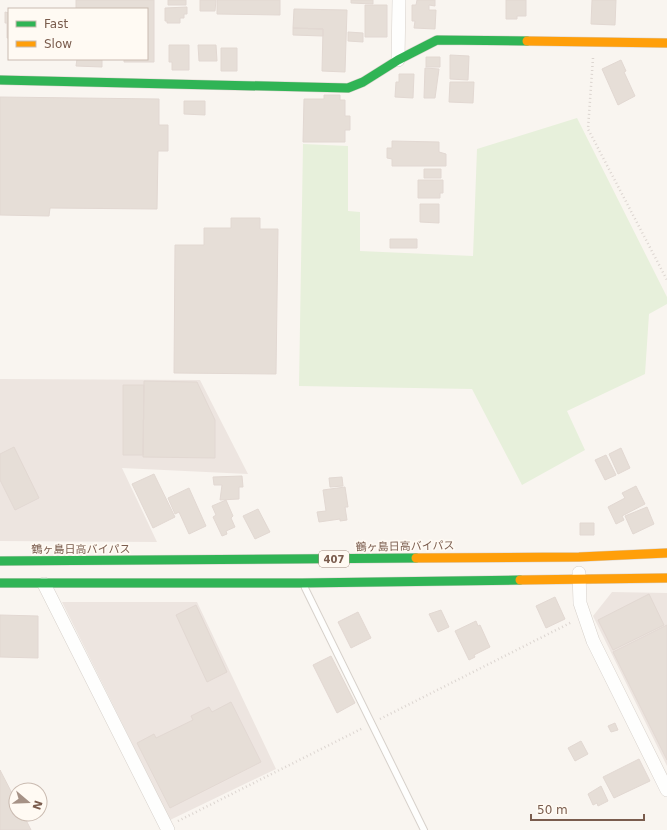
<svg xmlns="http://www.w3.org/2000/svg" width="667" height="830" viewBox="0 0 667 830" font-family="'DejaVu Sans','Noto Sans JP',sans-serif">
  <style>
    .industrial { fill: #ede5e0 }
    .green { fill: #e7f0db }
    .building { fill: #e6ded7; stroke: #e2d8d2 }
    .lines { fill: none; stroke-linecap: round; stroke-linejoin: round }
    .lane-casing { stroke: #d7d1cb; stroke-width: 8 }
    .street-casing { stroke: #d7d1cb; stroke-width: 14 }
    .fast-casing { stroke: #d9d2cb; stroke-width: 10 }
    .slow-casing { stroke: #d9d2cb; stroke-width: 10 }
    .path { stroke: #dcd5d0; stroke-width: 2.5; stroke-dasharray: 1 3; stroke-linecap: butt }
    .lane { stroke: #fefefd; stroke-width: 6 }
    .street { stroke: #fefefd; stroke-width: 13 }
    .fast { stroke: #30b455; stroke-width: 9 }
    .slow { stroke: #ff9f0a; stroke-width: 9 }
    .labels { text-anchor: middle; stroke-width: 3.5; stroke-linejoin: round; paint-order: stroke }
    .shield { fill: #fffaf3; stroke: #a28b7f; stroke-width: 1 }
    .shield-label { font-size: 10px; font-weight: bold; fill: #7a5c4d }
    .street-label { font-size: 11px; fill: #7a5c4d; stroke: #fffaf3 }
  </style>
  <rect width="100%" height="100%" fill="#f9f5f0"/>
  <path class="industrial" d="M 0,379 L 200,380 L 248,474 L 122,468 L 157,542 L 0,541 Z
    M 612,592 L 667,593 L 667,766 L 593,616 Z
    M 62,602 L 197,602 L 276,769 L 170,820 Z"/>
  <path class="green" d="M 577,118 L 667,297 L 667,304 L 649,314 L 645,374 L 567,411 L 585,450 L 522,485 L 472,389 L 299,386 L 303,144 L 348,146 L 348,211 L 360,212 L 360,251 L 473,256 L 477,149 Z"/>
  <path class="building" d="M 76,0 L 154,0 L 154,62 L 124,62 L 124,59 L 147,59 L 147,9 L 76,9 Z
    M 168,0 L 186,0 L 186,5 L 168,5 Z
    M 200,0 L 216,0 L 215,11 L 200,11 Z
    M 217,0 L 280,0 L 280,15 L 217,14 Z
    M 351,0 L 373,0 L 373,4 L 351,3 Z
    M 417,0 L 435,0 L 435,6 L 429,5 L 429,10 L 436,10 L 435,29 L 414,28 L 415,21 L 412,21 L 412,5 L 416,5 Z
    M 506,0 L 526,0 L 526,16 L 517,16 L 517,19 L 506,19 Z
    M 592,0 L 616,0 L 615,25 L 591,24 Z
    M 365,5 L 387,5 L 387,37 L 365,37 Z
    M 187,7 L 187,14 L 184,14 L 184,18 L 180,18 L 180,23 L 167,23 L 167,21 L 165,21 L 165,8 Z
    M 294,9 L 347,10 L 345,72 L 322,71 L 323,29 L 293,28 Z
    M 5,12 L 9,13 L 9,38 L 7,38 L 7,23 L 5,23 Z
    M 293,28 L 323,29 L 323,36 L 293,35 Z
    M 348,32 L 363,33 L 363,42 L 348,41 Z
    M 169,45 L 189,45 L 189,70 L 172,70 L 172,62 L 169,62 Z
    M 198,45 L 216,45 L 217,61 L 199,61 Z
    M 221,48 L 237,48 L 237,71 L 221,71 Z
    M 450,55 L 469,56 L 468,80 L 450,79 Z
    M 426,57 L 440,57 L 440,67 L 426,67 Z
    M 77,59 L 102,59 L 102,67 L 76,66 Z
    M 621,60 L 626,71 L 624,72 L 635,96 L 618,105 L 602,69 Z
    M 425,68 L 439,69 L 435,98 L 424,98 Z
    M 399,74 L 414,74 L 413,98 L 395,97 L 396,82 L 399,82 Z
    M 450,82 L 474,82 L 473,103 L 449,102 Z
    M 324,95 L 340,95 L 340,100 L 345,100 L 345,116 L 350,116 L 350,130 L 345,130 L 345,142 L 303,142 L 304,99 L 324,99 Z
    M 0,97 L 159,99 L 159,125 L 168,125 L 168,151 L 158,151 L 157,209 L 50,208 L 49,216 L 0,215 Z
    M 184,101 L 205,101 L 205,115 L 184,114 Z
    M 392,141 L 439,142 L 439,152 L 446,154 L 446,166 L 392,166 L 392,159 L 387,158 L 387,148 L 392,148 Z
    M 424,169 L 441,169 L 441,178 L 424,178 Z
    M 418,180 L 443,180 L 443,193 L 440,193 L 440,198 L 418,198 Z
    M 420,204 L 439,204 L 439,223 L 420,222 Z
    M 231,218 L 260,218 L 260,229 L 278,229 L 276,374 L 174,373 L 175,245 L 204,245 L 204,228 L 231,228 Z
    M 390,239 L 417,239 L 417,248 L 390,248 Z
    M 144,381 L 197,382 L 215,420 L 215,458 L 143,457 Z
    M 123,385 L 144,385 L 143,455 L 123,455 Z
    M 14,447 L 39,498 L 15,510 L 0,480 L 0,454 Z
    M 621,448 L 630,468 L 618,474 L 609,454 Z
    M 606,455 L 616,475 L 605,480 L 595,460 Z
    M 154,474 L 175,517 L 153,528 L 132,484 Z
    M 242,476 L 243,487 L 239,487 L 239,499 L 220,500 L 222,485 L 214,485 L 213,477 Z
    M 342,477 L 343,486 L 330,487 L 329,478 Z
    M 636,486 L 645,504 L 622,516 L 624,520 L 616,524 L 608,507 L 625,498 L 622,493 Z
    M 345,487 L 348,507 L 345,507 L 347,520 L 340,521 L 340,519 L 319,522 L 317,512 L 326,511 L 323,490 Z
    M 189,488 L 206,526 L 189,534 L 179,512 L 175,514 L 168,498 Z
    M 226,500 L 233,516 L 231,518 L 235,527 L 226,531 L 227,534 L 222,536 L 213,517 L 216,515 L 212,506 Z
    M 647,507 L 654,524 L 633,534 L 625,516 Z
    M 258,509 L 270,532 L 255,539 L 243,516 Z
    M 580,523 L 594,523 L 594,535 L 580,535 Z
    M 649,594 L 664,625 L 613,650 L 598,620 Z
    M 555,597 L 565,619 L 546,628 L 536,606 Z
    M 196,605 L 227,672 L 207,682 L 176,615 Z
    M 441,610 L 449,627 L 438,632 L 429,614 Z
    M 358,612 L 371,638 L 351,648 L 338,622 Z
    M 0,615 L 38,616 L 38,658 L 0,657 Z
    M 476,621 L 478,626 L 480,625 L 490,647 L 474,655 L 475,657 L 469,660 L 455,631 Z
    M 667,625 L 667,760 L 613,652 Z
    M 331,656 L 355,703 L 337,713 L 313,665 Z
    M 231,702 L 261,762 L 170,808 L 137,743 L 154,734 L 156,738 L 193,720 L 191,716 L 209,707 L 212,712 Z
    M 615,723 L 618,730 L 611,732 L 608,726 Z
    M 581,741 L 588,754 L 575,761 L 568,748 Z
    M 639,759 L 650,781 L 614,798 L 603,777 Z
    M 0,770 L 16,801 L 16,814 L 23,814 L 31,830 L 0,830 Z
    M 601,786 L 608,801 L 598,806 L 597,803 L 593,805 L 588,794 Z"/>
  <g class="lines">
    <defs>
      <path id="lane" d="M 305,588 L 424,830"/>
      <path id="street" d="M 398,60 L 399,0
        M 579,573 L 580,603 L 593,641 L 667,790
        M 44,584 L 168,830"/>
      <path id="fast" d="M 0,80 L 348,88 L 363,82 L 398,60 L 437,40 L 527,41
        M 0,561 L 416,558
        M 0,583 L 302,583 L 520,580"/>
      <path id="slow" d="M 527,41 L 667,43
        M 416,558 L 579,557 L 667,553
        M 520,580 L 667,578"/>
    </defs>
    <use href="#lane" class="lane-casing"/>
    <use href="#street" class="street-casing"/>
    <use href="#fast" class="fast-casing"/>
    <use href="#slow" class="slow-casing"/>
    <path class="path" d="M 593,58 L 588,129 L 667,280
      M 380,719 L 572,622
      M 178,821 L 363,728"/>
    <use href="#lane" class="lane"/>
    <use href="#street" class="street"/>
    <use href="#fast" class="fast"/>
    <use href="#slow" class="slow"/>
  </g>
  <g class="labels">
    <rect class="shield" x="319" y="551" width="30" height="16" rx="3"/>
    <g class="shield-label">
      <text x="334" y="563">407</text>
    </g>
    <g class="street-label">
      <text transform="translate(405 546) rotate(-1)" y="4">鶴ヶ島日高バイパス</text>
      <text x="81" y="553">鶴ヶ島日高バイパス</text>
    </g>
  </g>
  <rect x="8" y="8" width="140" height="52" fill="#fffaf3" stroke="#cabbb1"/>
  <rect x="16" y="21" width="20" height="6" fill="#30b455" stroke="#cabbb1"/>
  <text x="44" y="28" font-size="12" fill="#7a5c4d">Fast</text>
  <rect x="16" y="41" width="20" height="6" fill="#ff9f0a" stroke="#cabbb1"/>
  <text x="44" y="48" font-size="12" fill="#7a5c4d">Slow</text>
  <g transform="translate(28 802) rotate(109)"><circle r="19" fill="#fffaf3" stroke="#cabbb1"/>
  <path d="M0-3L7 15L0 10L-7 15Z" fill="#a69286"/>
  <text y="-6" font-size="11" font-weight="bold" text-anchor="middle" fill="#7a5c4d">N</text>
  </g>
  <path d="M531 814v6h113v-6" fill="none" stroke="#7a5c4d" stroke-width="2"/>
  <text x="537" y="814" font-size="12" fill="#7a5c4d" stroke="#fffaf3" stroke-width="3" paint-order="stroke">50 m</text>
</svg>
